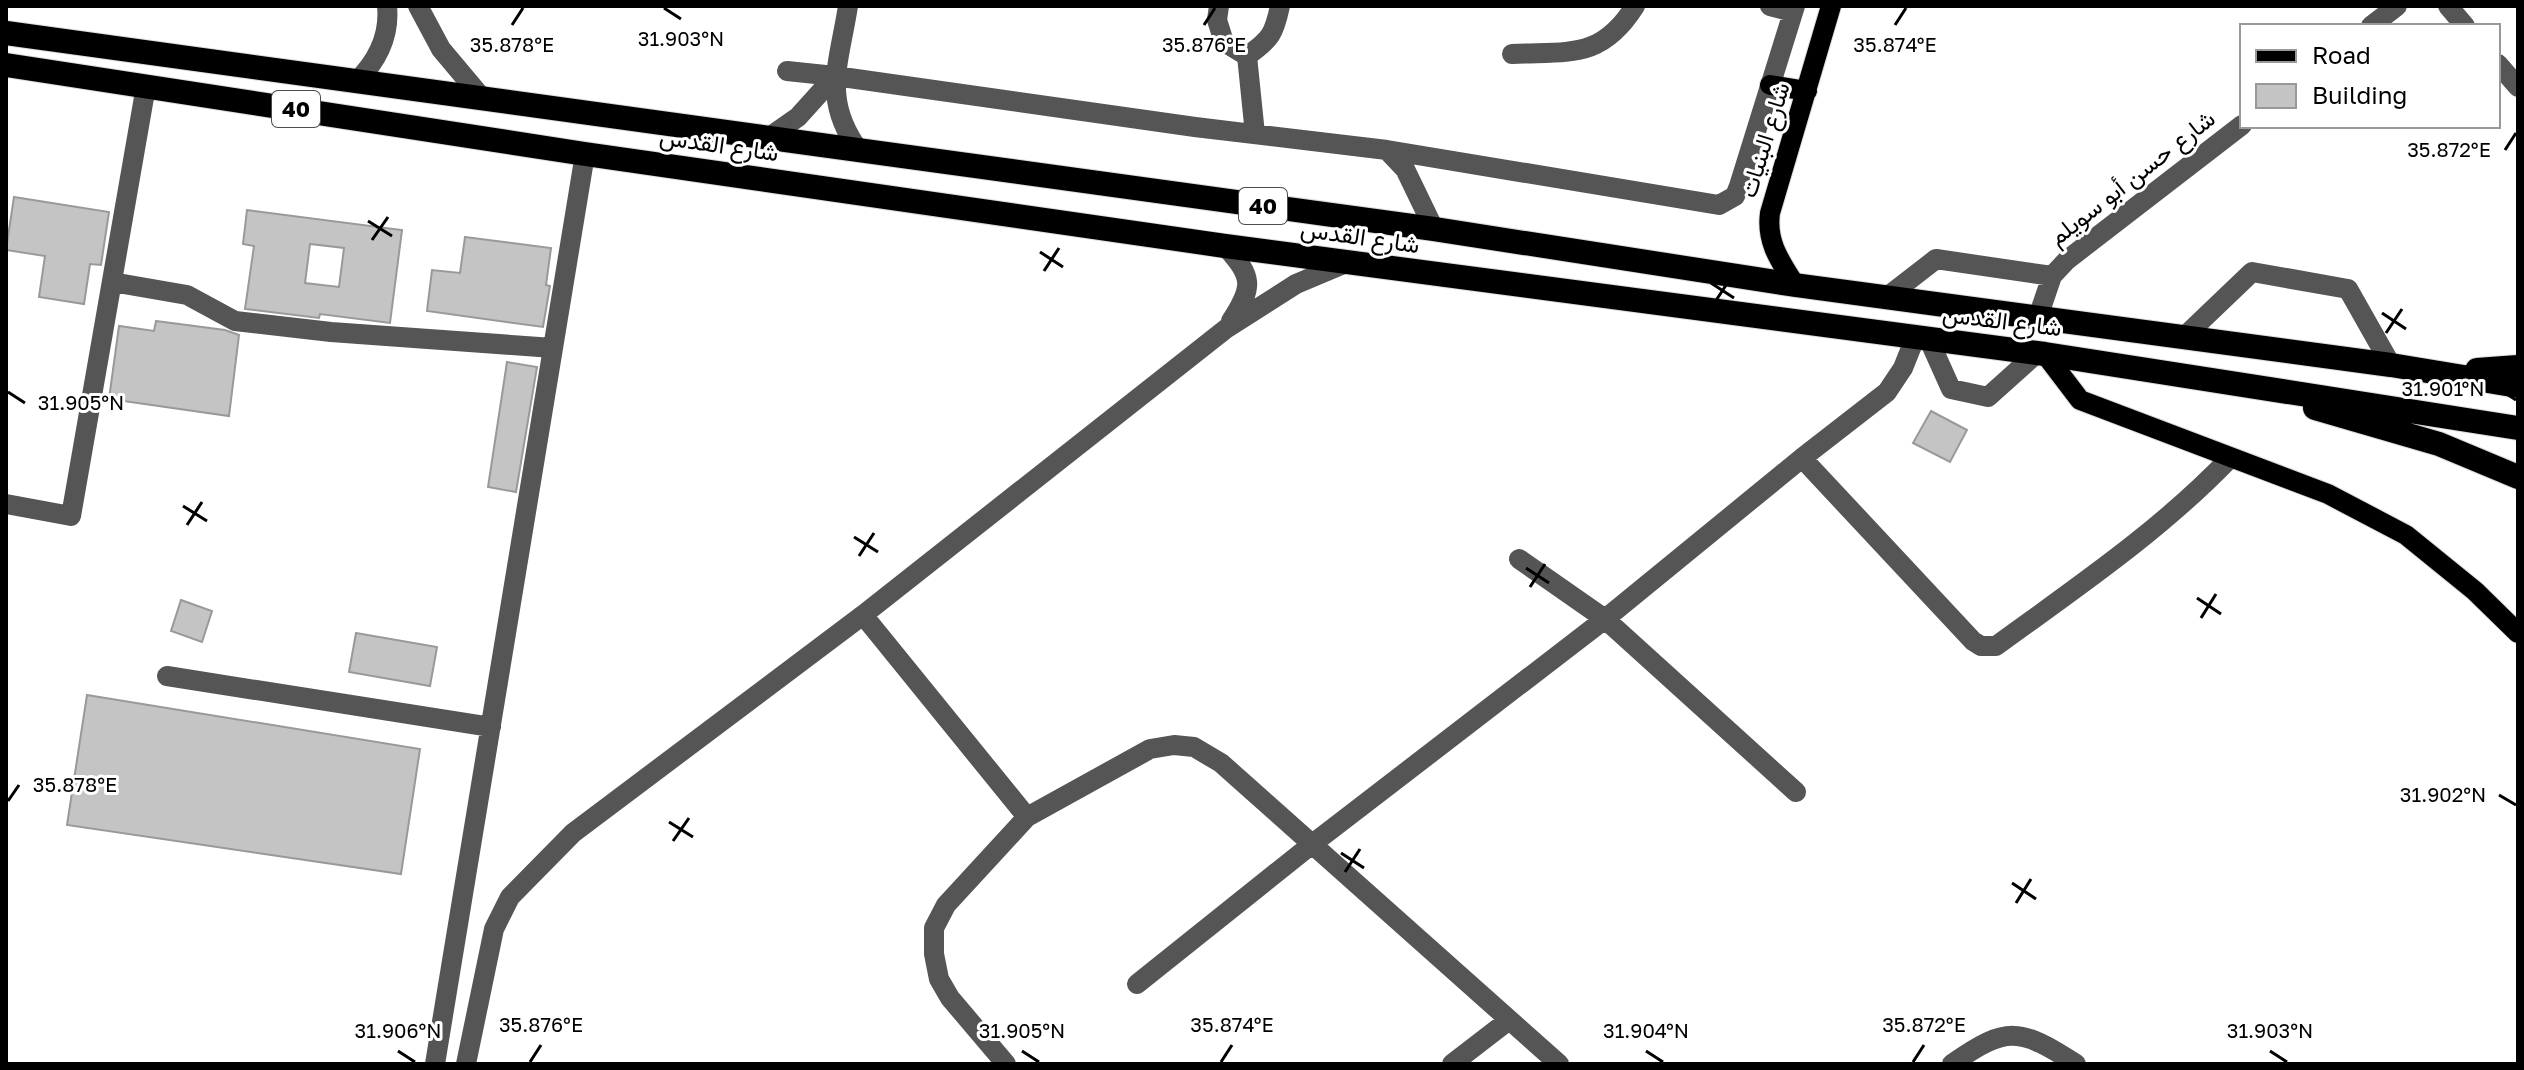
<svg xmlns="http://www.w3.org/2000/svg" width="2524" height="1070" viewBox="0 0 2524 1070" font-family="'Golos Text',Vazirmatn,sans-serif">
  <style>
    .building { fill: #c4c4c4; stroke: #999; stroke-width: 2; fill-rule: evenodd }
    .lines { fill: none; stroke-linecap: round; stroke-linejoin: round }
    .major-casing { stroke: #dbdbdb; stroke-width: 22 }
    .highway-casing { stroke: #dbdbdb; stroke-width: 26 }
    .minor { stroke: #555; stroke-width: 20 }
    .major { stroke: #000; stroke-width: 20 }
    .highway { stroke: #000; stroke-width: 24 }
    .ticks { fill: none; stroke: #000; stroke-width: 3 }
    .labels { text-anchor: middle; stroke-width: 6; stroke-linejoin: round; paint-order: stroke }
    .shield { fill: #fff; stroke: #4c4c4c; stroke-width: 2 }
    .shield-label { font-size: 22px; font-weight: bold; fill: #000 }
    .street-label { font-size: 24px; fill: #000; stroke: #fff }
    .ticks-label { font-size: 20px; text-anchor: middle; fill: #000; stroke: #fff; stroke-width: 6; stroke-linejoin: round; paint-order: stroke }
  </style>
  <rect width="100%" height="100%" fill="#fff"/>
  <path class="building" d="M 14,197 L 109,212 L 101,265 L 90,264 L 84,304 L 39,297 L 45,256 L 6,250 Z
    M 247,210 L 402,230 L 390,323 L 320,314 L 319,318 L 245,309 L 254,246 L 243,244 ZM 310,244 L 344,248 L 339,287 L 305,283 Z
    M 465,237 L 551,248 L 546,285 L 550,286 L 543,327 L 427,311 L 432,270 L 460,273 Z
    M 156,321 L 225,330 L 239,335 L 229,416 L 109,399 L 119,326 L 154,331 Z
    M 507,362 L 537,367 L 516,492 L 488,487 Z
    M 1931,411 L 1967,430 L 1950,462 L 1913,443 Z
    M 181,600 L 212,611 L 202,642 L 171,631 Z
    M 356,633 L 437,647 L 430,686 L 349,672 Z
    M 87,695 L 420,749 L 401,874 L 67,825 Z"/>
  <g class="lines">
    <defs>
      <path id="major" d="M 1770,85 L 1807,91
        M 1795,285 C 1780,261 1766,242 1770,213 L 1831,6
        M 2045,354 L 2080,400 L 2328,494 L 2406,535 L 2475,591 L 2518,633"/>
      <path id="highway" d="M 6,33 L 1434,229 L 1795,285 L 2391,365 L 2518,386
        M 6,65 L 585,154 L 1225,246 L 2045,354 L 2518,428
        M 2477,370 L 2518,367
        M 2315,408 L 2439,444 L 2518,477"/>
    </defs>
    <use href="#major" class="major-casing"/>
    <use href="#highway" class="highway-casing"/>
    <path class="minor" d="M 418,6 L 441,49 L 483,99
      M 848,6 C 839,64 821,100 860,152
      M 1219,6 L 1217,20 L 1224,42 L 1247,56
      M 1770,6 L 1793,12
      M 2448,6 L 2465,26
      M 2371,26 L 2397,6
      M 1512,54 C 1569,51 1601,60 1635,6
      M 2498,64 L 2518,87
      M 787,71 L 835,76 L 1195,127 L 1387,150 L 1719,205 L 1735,196 L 1739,186 L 1795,6
      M 357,81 C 377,61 390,36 387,6
      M 1255,134 L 1247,56 C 1271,39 1274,34 1280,6
      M 768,138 L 798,117 L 835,76
      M 1387,150 L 1405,169 L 1434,229
      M 1225,246 C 1253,277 1254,286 1231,321
      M 112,282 L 187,295 L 235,321 L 331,332 L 553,348
      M 1887,297 L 1936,259 L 2052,276
      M 2038,317 L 2052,276 L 2067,260 L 2242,125
      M 2184,337 L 2252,272 L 2348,289 L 2391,365
      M 1929,340 L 1951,389 L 1988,397 L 2037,353
      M 1802,458 L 1973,641 L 1981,646 L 1996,646 C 2077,587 2160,531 2230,458
      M 6,504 L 71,516 L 146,86
      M 1519,559 L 1605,619 L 1796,792
      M 863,615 L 1027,817
      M 167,676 L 491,727
      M 1137,984 L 1311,845 L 1605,619 L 1802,458 L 1887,392 L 1903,368 L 1915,338
      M 435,1064 L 585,154
      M 466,1064 L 494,929 L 510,897 L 573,833 L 863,615 L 1227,328 L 1296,284 L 1346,263
      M 1006,1064 L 950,998 L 939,979 L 934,954 L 934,928 L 946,905 L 1027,817 L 1150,749 L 1174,745 L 1194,747 L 1221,763 L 1559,1064
      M 1452,1064 L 1509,1020
      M 1952,1064 C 2007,1025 2020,1028 2076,1064"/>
    <use href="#major" class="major"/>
    <use href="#highway" class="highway"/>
  </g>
  <path class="ticks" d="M 664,8 L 681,19M 512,25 L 523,8M 1204,25 L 1215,8M 1895,25 L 1906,8M 2505,150 L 2516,133M 368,221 L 392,236M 372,240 L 388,217M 1040,252 L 1063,267M 1044,271 L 1059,248M 1711,283 L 1734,298M 1715,302 L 1730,279M 2382,313 L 2406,329M 2386,333 L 2402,309M 2499,389 L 2516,400M 8,392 L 25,403M 183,506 L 207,521M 187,525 L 202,502M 854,537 L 878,552M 859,556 L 874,533M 1526,568 L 1549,583M 1530,587 L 1545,564M 2197,598 L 2221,614M 2201,618 L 2216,594M 2499,795 L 2516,805M 8,801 L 19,785M 669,822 L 693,837M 673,841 L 689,818M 1341,853 L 1364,868M 1345,872 L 1360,849M 2012,883 L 2036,899M 2016,903 L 2031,879M 398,1051 L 415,1062M 1022,1051 L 1039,1062M 1646,1051 L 1663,1062M 2270,1051 L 2287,1062M 530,1062 L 541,1045M 1221,1062 L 1232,1045M 1913,1062 L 1924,1045"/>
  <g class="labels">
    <g class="shield">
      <rect x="272" y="91" width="48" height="36" rx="6"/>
      <rect x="1239" y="188" width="48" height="36" rx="6"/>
    </g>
    <g class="shield-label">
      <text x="296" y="117">40</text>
      <text x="1263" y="214">40</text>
    </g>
    <g class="street-label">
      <text transform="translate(1765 140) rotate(-73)" y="8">شارع البنيات</text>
      <text transform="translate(719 145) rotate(8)" y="8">شارع القدس</text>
      <text transform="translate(2132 178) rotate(-38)" y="8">شارع حسن أبو سويلم</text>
      <text transform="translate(1360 237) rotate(8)" y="8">شارع القدس</text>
      <text transform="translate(2002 321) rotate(7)" y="8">شارع القدس</text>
    </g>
  </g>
  <g class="ticks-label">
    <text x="681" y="46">31.903°N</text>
    <text x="512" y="52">35.878°E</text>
    <text x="1204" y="52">35.876°E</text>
    <text x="1895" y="52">35.874°E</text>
    <text x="2449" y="157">35.872°E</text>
    <text x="2443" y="396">31.901°N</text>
    <text x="81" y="410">31.905°N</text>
    <text x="75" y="792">35.878°E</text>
    <text x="2443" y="802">31.902°N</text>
    <text x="541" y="1032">35.876°E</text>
    <text x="1232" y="1032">35.874°E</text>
    <text x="1924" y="1032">35.872°E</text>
    <text x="398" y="1038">31.906°N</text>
    <text x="1022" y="1038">31.905°N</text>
    <text x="1646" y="1038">31.904°N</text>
    <text x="2270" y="1038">31.903°N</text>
  </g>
  <rect width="2524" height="1070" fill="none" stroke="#000000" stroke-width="16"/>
  <rect x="2240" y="24" width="260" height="104" fill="#ffffff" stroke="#999999" stroke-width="2"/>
  <rect x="2256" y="50" width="40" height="12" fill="#000000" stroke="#999999" stroke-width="2"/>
  <text x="2312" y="64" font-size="24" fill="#000000">Road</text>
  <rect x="2256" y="84" width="40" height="24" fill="#c4c4c4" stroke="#999999" stroke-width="2"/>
  <text x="2312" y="104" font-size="24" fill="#000000">Building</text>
</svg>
